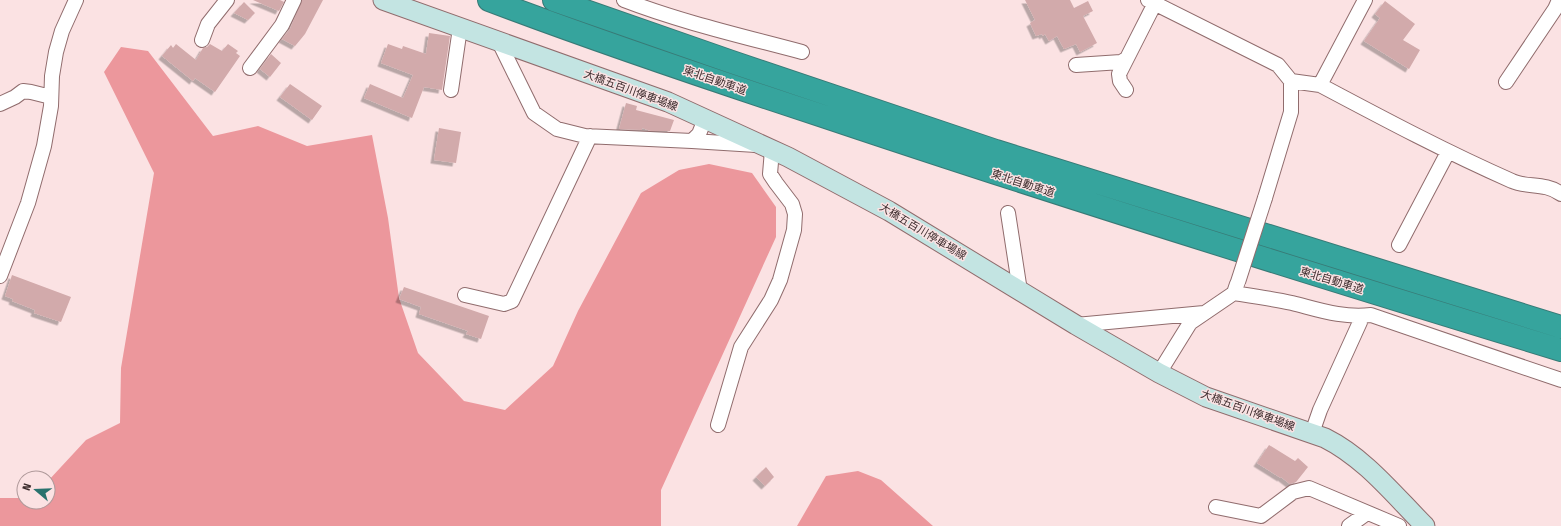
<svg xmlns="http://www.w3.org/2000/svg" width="1561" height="526" viewBox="0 0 1561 526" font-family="'Fira Sans Condensed','Noto Sans JP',sans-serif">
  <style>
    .forest { fill: #ec979c }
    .building { fill: #d2aaab; filter: url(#shadow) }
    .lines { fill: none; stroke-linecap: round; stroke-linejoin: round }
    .street-casing { stroke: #906c6d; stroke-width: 16 }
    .secondary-casing { stroke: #906c6d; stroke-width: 21 }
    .highway-casing { stroke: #387a76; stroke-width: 24 }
    .street { stroke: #fff; stroke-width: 14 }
    .secondary { stroke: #c3e4e2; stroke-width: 19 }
    .highway { stroke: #36a49d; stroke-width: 22 }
    .street-bridge-casing { stroke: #906c6d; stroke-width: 16; stroke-linecap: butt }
    .street-bridge { stroke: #fff; stroke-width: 14 }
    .labels { text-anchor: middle; stroke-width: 3; stroke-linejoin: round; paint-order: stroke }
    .street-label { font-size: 11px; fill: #3c2c2d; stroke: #fbe2e3 }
  </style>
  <defs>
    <filter id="shadow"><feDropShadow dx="-3.5" dy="3.5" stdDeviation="0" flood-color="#0004"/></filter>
  </defs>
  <rect width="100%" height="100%" fill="#fbe2e3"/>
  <path class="forest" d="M 121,47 L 148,51 L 213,136 L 258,126 L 307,146 L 372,135 L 388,218 L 399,298 L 418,353 L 464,401 L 505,410 L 553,366 L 578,311 L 641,193 L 679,170 L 709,164 L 752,173 L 776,207 L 776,237 L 661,490 L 661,526 L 0,526 L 0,498 L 24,498 L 24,502 L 48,502 L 48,481 L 86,440 L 120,423 L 121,368 L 154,173 L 104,72 Z
    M 858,471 L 881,480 L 933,526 L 797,526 L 826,476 Z"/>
  <path class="building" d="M 253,0 L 280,0 L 284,2 L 279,11 Z
    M 302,0 L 323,0 L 305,34 L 295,46 L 282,39 L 290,29 Z
    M 1025,0 L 1070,0 L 1074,8 L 1088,1 L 1093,11 L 1083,16 L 1097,43 L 1080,52 L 1076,44 L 1064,49 L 1057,36 L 1049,41 L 1045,34 L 1043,36 L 1042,34 L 1036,36 L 1030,23 L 1035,20 Z
    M 1385,1 L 1415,24 L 1403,40 L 1420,50 L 1409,69 L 1364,41 L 1380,18 L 1375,14 Z
    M 244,2 L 255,13 L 248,20 L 234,13 Z
    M 429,33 L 450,36 L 442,90 L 424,87 L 412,118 L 364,98 L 370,84 L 403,98 L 413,75 L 381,63 L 388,44 L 402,49 L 403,46 L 426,54 Z
    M 176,44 L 196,60 L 203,48 L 207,47 L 210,44 L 222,51 L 228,44 L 238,51 L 236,53 L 240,56 L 215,92 L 195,78 L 193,81 L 162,56 L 171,45 L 173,48 Z
    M 271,54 L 281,63 L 270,77 L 260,69 Z
    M 290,84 L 322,106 L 312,120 L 280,97 Z
    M 626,103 L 637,106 L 636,110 L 674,120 L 670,131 L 651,131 L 642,128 L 642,130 L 619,129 Z
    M 439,128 L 461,132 L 456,163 L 434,160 Z
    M 12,275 L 71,297 L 61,322 L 34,313 L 35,310 L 12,301 L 13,299 L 5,296 Z
    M 404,287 L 489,316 L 481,339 L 466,334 L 468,331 L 419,314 L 421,307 L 399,299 Z
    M 1269,445 L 1295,461 L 1298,458 L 1308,467 L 1296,482 L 1290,484 L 1281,477 L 1281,478 L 1257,463 Z
    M 766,467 L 774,477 L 765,486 L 756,477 Z"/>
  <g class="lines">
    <defs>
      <path id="street" d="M 624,0 C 681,22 742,36 802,52
        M 1148,0 L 1278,65 L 1291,81 L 1291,112 L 1265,198
        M 202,40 L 208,24 L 227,0
        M 499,42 L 534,113 L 557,129 L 585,136 L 692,141 L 699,134 L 705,119
        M 1076,65 L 1121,62 L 1126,59
        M 250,68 L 282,25 L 294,0
        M 1291,81 L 1320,85 L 1365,0
        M 1506,82 L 1555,9 L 1559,0
        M 1320,85 C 1384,119 1446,152 1512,181 C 1527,188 1545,182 1561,194
        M 451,90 L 460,28
        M 1126,90 L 1120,81 L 1119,74 L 1155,3
        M 0,104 L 15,97 L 23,91 L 31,92 L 51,97
        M 692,141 L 756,145
        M 1008,213 L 1020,291
        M 1399,245 L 1448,152
        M 0,276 L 28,203 L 44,146 L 51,106 L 52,76 L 56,52 L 62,31 L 76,0
        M 1234,293 C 1253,296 1273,299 1292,303 C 1320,310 1341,318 1371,315 L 1561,380
        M 465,295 L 504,304 L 512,301 L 590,136
        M 1076,325 L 1204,313
        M 1159,373 L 1190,323 L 1234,293 L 1237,284
        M 718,425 L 741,347 L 771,300 L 780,280 L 794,230 L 795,214 L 792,204 L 776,183 L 770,174 L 772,150
        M 1312,433 L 1320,410 L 1360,322 L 1361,316
        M 1216,507 L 1261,516 L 1293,492 L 1309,488 L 1399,526
        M 1349,526 L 1367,513"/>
      <path id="secondary" d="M 383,0 L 668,102 L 788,157 L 889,211 L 1076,325 L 1159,373 L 1206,397 L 1325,438 C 1365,458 1394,495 1425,526"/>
      <path id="highway" d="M 489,0 C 600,42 713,80 826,117 C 1070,199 1315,275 1561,350
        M 554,0 L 729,61 L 996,151 L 1561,327"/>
    </defs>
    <use href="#street" class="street-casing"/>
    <use href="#secondary" class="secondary-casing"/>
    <use href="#highway" class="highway-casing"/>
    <use href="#street" class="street"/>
    <use href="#secondary" class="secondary"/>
    <use href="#highway" class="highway"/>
    <defs>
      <path id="street-bridge" d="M 1238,282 L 1265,198"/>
    </defs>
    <use href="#street-bridge" class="street-bridge-casing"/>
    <use href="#street-bridge" class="street-bridge"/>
  </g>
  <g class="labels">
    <g class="street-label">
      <text transform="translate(715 80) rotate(19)" y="4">東北自動車道</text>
      <text transform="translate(631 90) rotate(20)" y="4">大橋五百川停車場線</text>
      <text transform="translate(1023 183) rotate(18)" y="4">東北自動車道</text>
      <text transform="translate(923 231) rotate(31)" y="4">大橋五百川停車場線</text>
      <text transform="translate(1332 280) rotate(17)" y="4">東北自動車道</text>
      <text transform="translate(1248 410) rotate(20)" y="4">大橋五百川停車場線</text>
    </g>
  </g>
  <g transform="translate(36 490) rotate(289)"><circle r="19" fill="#fbe2e3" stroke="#af999a"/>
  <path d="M0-3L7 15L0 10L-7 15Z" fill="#29726e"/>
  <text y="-6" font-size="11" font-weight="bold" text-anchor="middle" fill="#3c2c2d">N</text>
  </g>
</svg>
